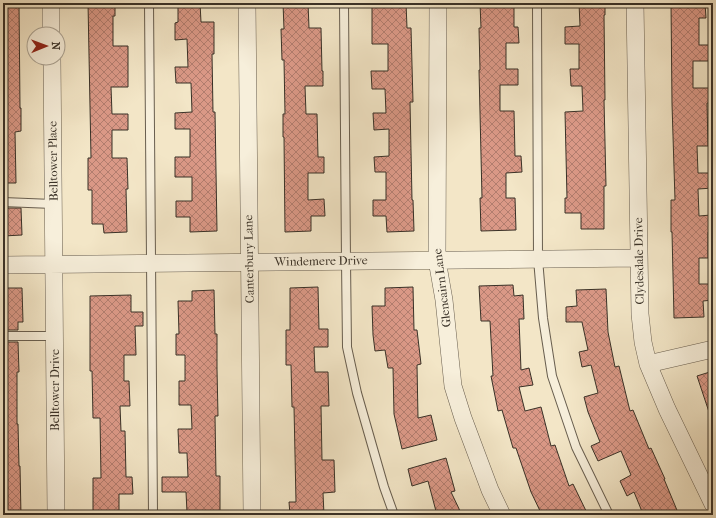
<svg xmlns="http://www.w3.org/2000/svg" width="716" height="518" viewBox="0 0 716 518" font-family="'IM FELL French Canon',serif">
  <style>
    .building { fill: url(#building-cross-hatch); stroke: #393127 }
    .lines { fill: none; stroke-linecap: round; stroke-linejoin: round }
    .service-casing { stroke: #685e4f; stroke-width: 10 }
    .minor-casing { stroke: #685e4f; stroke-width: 18 }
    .service { stroke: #f7efdb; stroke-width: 8 }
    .minor { stroke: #f7efdb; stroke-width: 17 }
    .labels { text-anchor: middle; stroke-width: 3; stroke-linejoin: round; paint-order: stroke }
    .street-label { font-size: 12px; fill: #393127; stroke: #f7efdb }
  </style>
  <defs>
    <pattern id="building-cross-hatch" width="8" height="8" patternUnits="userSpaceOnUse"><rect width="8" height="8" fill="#da9886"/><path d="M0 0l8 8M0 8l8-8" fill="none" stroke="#b27d6e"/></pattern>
  </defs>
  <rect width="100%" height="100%" fill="#f3e6c7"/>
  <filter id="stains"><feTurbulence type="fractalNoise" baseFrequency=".005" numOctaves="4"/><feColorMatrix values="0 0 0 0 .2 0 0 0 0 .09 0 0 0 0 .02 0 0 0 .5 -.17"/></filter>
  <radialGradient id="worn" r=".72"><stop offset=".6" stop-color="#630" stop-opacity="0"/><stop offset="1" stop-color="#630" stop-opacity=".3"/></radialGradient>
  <path class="building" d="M 3,3 L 19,3 L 20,108 L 21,108 L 21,131 L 15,132 L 16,183 L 3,183 Z
    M 88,3 L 115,3 L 115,16 L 113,16 L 113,46 L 128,46 L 128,87 L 111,87 L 112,114 L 128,114 L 128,130 L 112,130 L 112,158 L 127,158 L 128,189 L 126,189 L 127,232 L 104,233 L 103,224 L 92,224 L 92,190 L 88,190 L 88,158 L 91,158 Z
    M 178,3 L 200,3 L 201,22 L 214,22 L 214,54 L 212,54 L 213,112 L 215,112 L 217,231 L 190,232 L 190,217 L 176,217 L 176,201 L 192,201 L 192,177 L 175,177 L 175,157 L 190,157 L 190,129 L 175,129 L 175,113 L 192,112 L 191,83 L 176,83 L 175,67 L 188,67 L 187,39 L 175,40 L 175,23 L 178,22 Z
    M 283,3 L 308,3 L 309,28 L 321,28 L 322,71 L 323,71 L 323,86 L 305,86 L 306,114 L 317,114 L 318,157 L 324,157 L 324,173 L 308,173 L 308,200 L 324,199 L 325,216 L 311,216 L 311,231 L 285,232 L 284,137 L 283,137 L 283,114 L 285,114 L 284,60 L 282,60 L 281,29 L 284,29 Z
    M 372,3 L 406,3 L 407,28 L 411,28 L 413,102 L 410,102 L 412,200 L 413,200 L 414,231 L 387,232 L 386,216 L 373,216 L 373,200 L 386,200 L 386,172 L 375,172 L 374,157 L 389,156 L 389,129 L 374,130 L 373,113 L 386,113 L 385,89 L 372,89 L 371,71 L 388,71 L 388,44 L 372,44 Z
    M 480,3 L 514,3 L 514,27 L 518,27 L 519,43 L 506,43 L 506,69 L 518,69 L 518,85 L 500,85 L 500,111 L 514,111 L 515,156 L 521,156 L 522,172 L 506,173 L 506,198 L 515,198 L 516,230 L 481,231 L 480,198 L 482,198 L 479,70 L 480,70 L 479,28 L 481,28 Z
    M 579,3 L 605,3 L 605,15 L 604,15 L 605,100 L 604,100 L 606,186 L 604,186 L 604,229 L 581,229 L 581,213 L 565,213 L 565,198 L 567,198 L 565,112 L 583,111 L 582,86 L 571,86 L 570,69 L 579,69 L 579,44 L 565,44 L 565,27 L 580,26 Z
    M 671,3 L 705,3 L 706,18 L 699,18 L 699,45 L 711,45 L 711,61 L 693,61 L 693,88 L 710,88 L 710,103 L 707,103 L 708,146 L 697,146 L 698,173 L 713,173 L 713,188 L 698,189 L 699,216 L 711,215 L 712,231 L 708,232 L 708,258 L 699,258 L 699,284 L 713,284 L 713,300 L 703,301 L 704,317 L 674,318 L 672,232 L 671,232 L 671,200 L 675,200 L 672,104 Z
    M 3,208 L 21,208 L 22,235 L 3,236 Z
    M 513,285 L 514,296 L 523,295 L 524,319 L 519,319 L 521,370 L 529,368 L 533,385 L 519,387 L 525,411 L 541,407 L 551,446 L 555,445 L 569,486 L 573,484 L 588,515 L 542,515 L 531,492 L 516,448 L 513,448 L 502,410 L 498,411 L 491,376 L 493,376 L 490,321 L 481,321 L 479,286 Z
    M 318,287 L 319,329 L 328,329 L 328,347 L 314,347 L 315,372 L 328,372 L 329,406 L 321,406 L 322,460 L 334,460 L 335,492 L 323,493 L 324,515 L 290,515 L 289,502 L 296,502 L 294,407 L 292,407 L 291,365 L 286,365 L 286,330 L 290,330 L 290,288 Z
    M 413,287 L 414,330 L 417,330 L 421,364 L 417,365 L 418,418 L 431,415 L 437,440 L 402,449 L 394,414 L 393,368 L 388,368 L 385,350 L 375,351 L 373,335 L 372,306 L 385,306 L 385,288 Z
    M 3,288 L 22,288 L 23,322 L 18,322 L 18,330 L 3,330 Z
    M 606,289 L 608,332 L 615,367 L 619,366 L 630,411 L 633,410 L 649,449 L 651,448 L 665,479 L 664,479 L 679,515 L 654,515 L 653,510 L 643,514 L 634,492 L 627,496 L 620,481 L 631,475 L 621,451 L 598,461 L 591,446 L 600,442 L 588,412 L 584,397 L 598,393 L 591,365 L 582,367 L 579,352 L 588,350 L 582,322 L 566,322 L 566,307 L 577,306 L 576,290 Z
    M 214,290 L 215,334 L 217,334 L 217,369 L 218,416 L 215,416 L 216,476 L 220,476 L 220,512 L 187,512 L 186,492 L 162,492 L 162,477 L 188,477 L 187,453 L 179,453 L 178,429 L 192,429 L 191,405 L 179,405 L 179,381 L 185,381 L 185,355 L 176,355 L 176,334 L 179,334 L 178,301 L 192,301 L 192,291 Z
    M 131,295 L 131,312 L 143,312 L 143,326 L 135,326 L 136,355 L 124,355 L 124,381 L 129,381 L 130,406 L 120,406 L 121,431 L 125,431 L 126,477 L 132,477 L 133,494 L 119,494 L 119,512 L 93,513 L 93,478 L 101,478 L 100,418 L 93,418 L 92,371 L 90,371 L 90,296 Z
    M 3,342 L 18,342 L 19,372 L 17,372 L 17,424 L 18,424 L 19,466 L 20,466 L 21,515 L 3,515 Z
    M 713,371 L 713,418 L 711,418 L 697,376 Z
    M 446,458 L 455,491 L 451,492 L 462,515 L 437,515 L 428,481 L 412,486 L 408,469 Z"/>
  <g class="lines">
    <defs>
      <path id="service" d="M 149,3 L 153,515
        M 344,3 L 346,261 L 347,347 L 357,393 L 384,487 L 394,515
        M 537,3 L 538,259 L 543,318 L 552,376 L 576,447 L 609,515
        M 3,202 L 53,204
        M 3,336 L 54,336"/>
      <path id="minor" d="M 51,3 L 51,34
        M 247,3 L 252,515
        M 438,3 L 437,260 L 444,300 L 453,386 L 463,418 L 490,490 L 502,515
        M 635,3 L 640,314 L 643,342 L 648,364 L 667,409 L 713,504
        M 52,58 L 56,515
        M 3,265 L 639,258
        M 648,364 L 713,349"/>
    </defs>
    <use href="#service" class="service-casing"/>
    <use href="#minor" class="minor-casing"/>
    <use href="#service" class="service"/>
    <use href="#minor" class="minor"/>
  </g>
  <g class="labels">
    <g class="street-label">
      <text transform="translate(53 161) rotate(-91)" y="4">Belltower Place</text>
      <text transform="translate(249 259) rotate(-91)" y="4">Canterbury Lane</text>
      <text transform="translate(321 261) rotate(-1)" y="4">Windemere Drive</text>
      <text transform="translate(639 261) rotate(-91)" y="4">Clydesdale Drive</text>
      <text transform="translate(442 288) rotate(-97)" y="4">Glencairn Lane</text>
      <text transform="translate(55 390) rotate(-90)" y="4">Belltower Drive</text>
    </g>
  </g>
  <rect width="716" height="518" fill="none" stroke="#f3e6c7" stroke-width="16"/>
  <rect x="4" y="4" width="708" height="510" fill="none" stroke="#393127" stroke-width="2"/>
  <rect x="8" y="8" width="700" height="502" fill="none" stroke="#393127"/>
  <g transform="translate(46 46) rotate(89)"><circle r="19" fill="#f7efdb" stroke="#aba393"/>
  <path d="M0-3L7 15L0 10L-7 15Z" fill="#8f2418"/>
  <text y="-6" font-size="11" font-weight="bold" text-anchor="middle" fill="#393127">N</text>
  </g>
  <rect width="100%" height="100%" filter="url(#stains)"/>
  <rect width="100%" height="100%" fill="url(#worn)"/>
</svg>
